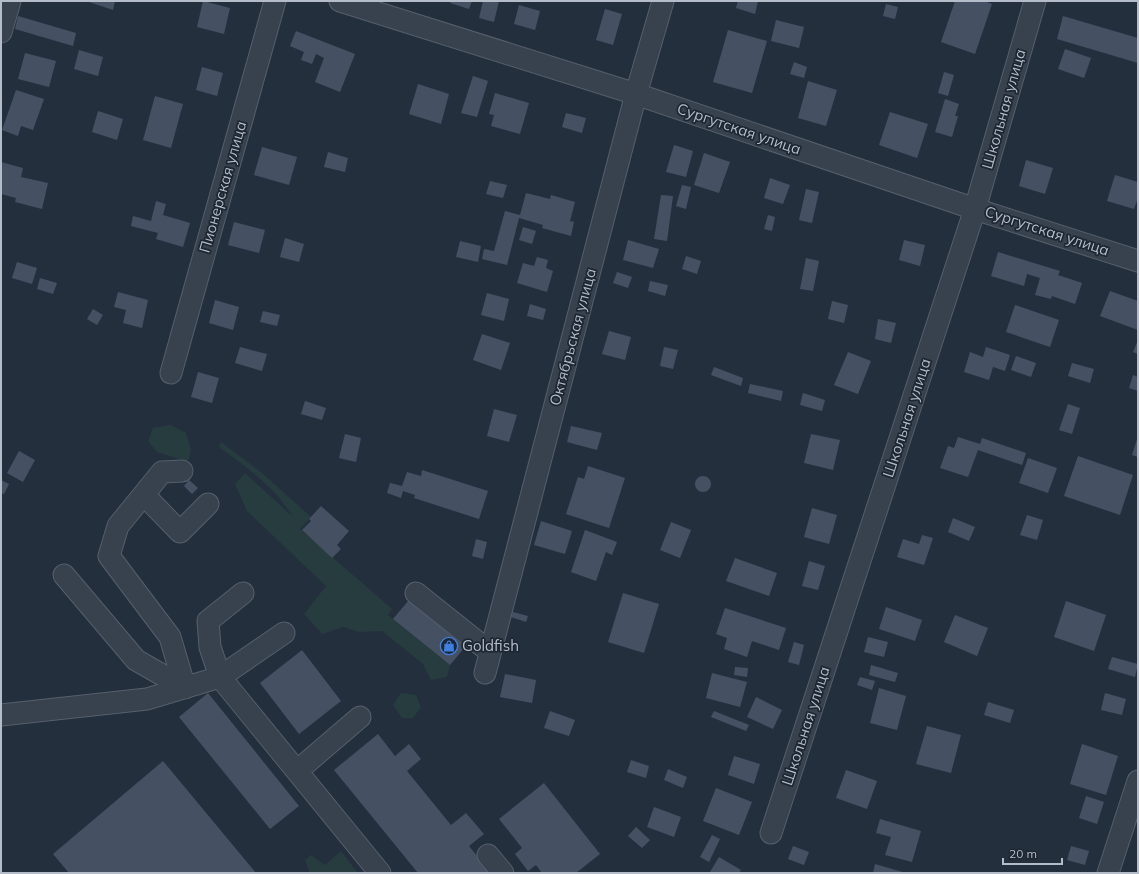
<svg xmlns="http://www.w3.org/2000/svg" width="1139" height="874" viewBox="0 0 1139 874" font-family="Mulish,sans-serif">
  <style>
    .green { fill: #263c3f }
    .building { fill: #455162 }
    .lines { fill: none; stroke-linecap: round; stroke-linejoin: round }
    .minor-casing { stroke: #565f6c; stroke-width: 23 }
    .minor { stroke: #38414e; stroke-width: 21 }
    .labels { text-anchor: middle; stroke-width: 3.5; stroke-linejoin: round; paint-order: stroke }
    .street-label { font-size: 15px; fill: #b4bcc9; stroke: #1d2633 }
    .poi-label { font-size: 15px; fill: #b4bcc9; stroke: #1d2633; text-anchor: start }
  </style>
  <rect width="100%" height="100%" fill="#242f3e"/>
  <path class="green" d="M 171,425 L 186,433 L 191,450 L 188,462 L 157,452 L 148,441 L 153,428 Z
    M 221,442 L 261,472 L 311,517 L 300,529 L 392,609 L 388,615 L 450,665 L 447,677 L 431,680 L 423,664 L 382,631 L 359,632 L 343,627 L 322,634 L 304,614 L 326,586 L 247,511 L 235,484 L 245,473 L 292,516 C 275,487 246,467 219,447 Z
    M 401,693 L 416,695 L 421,707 L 413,718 L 402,718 L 393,705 Z
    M 341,851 L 358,873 L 310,873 L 305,860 L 311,855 L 325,865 Z"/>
  <path class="building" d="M 86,1 L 115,1 L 113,10 Z
    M 203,1 L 230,8 L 224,34 L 197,27 Z
    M 451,1 L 472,1 L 469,9 L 450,3 Z
    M 483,1 L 499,1 L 494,22 L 479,18 Z
    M 738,1 L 758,1 L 755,14 L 736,8 Z
    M 955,1 L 984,1 L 992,4 L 975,54 L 941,42 Z
    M 886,4 L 898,7 L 895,19 L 883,16 Z
    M 519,5 L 540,11 L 535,30 L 514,24 Z
    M 605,9 L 622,14 L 613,45 L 596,40 Z
    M 18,16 L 76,33 L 73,46 L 15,29 Z
    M 1063,16 L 1138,38 L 1138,63 L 1057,39 Z
    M 776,20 L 804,27 L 799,48 L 771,41 Z
    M 728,30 L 767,41 L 752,93 L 713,82 Z
    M 296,31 L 355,54 L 340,92 L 315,82 L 324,58 L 316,54 L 312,64 L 301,60 L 304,52 L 290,46 Z
    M 1065,49 L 1091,58 L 1084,78 L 1058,69 Z
    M 79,50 L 103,57 L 98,76 L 74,69 Z
    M 25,53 L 56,61 L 49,87 L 18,79 Z
    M 794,62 L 807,67 L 804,78 L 790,74 Z
    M 202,67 L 223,73 L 217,96 L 196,90 Z
    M 944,72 L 954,75 L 948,96 L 938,93 Z
    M 473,76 L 488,81 L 477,117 L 461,113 Z
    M 808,81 L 837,90 L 826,126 L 798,118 Z
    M 418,84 L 449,94 L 441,124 L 409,114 Z
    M 16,90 L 44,99 L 33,130 L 21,126 L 18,136 L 2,130 Z
    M 495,93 L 529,103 L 520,134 L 491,126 L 494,115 L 489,114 Z
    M 155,96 L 183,104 L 171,148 L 143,140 Z
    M 945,99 L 959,104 L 955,116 L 958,116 L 952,137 L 935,132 Z
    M 98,111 L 123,119 L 117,140 L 92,132 Z
    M 890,112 L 928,124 L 917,158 L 879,145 Z
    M 566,113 L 586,118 L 582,133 L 562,127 Z
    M 674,145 L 693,151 L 686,177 L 666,172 Z
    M 262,147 L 297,157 L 289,185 L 254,175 Z
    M 328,152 L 348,158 L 345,172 L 324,167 Z
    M 704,153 L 730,162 L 719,193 L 694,185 Z
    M 1026,160 L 1053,168 L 1045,194 L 1019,186 Z
    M 1,162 L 23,168 L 21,177 L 48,183 L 42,209 L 15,202 L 16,198 L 1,194 Z
    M 1115,175 L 1138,182 L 1138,198 L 1134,209 L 1107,201 Z
    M 770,178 L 790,185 L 783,204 L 764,198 Z
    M 490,181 L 507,185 L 503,198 L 486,194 Z
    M 682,185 L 691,187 L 686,209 L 676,206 Z
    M 806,189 L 819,192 L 812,223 L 799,220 Z
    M 526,193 L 550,199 L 551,195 L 575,202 L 570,221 L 574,222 L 571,236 L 542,228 L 543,225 L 519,218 L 507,265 L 482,259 L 484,249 L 494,251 L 505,211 L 520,215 Z
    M 661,195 L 673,196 L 667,241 L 654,239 Z
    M 156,201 L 166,204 L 163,215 L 190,223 L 183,247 L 156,239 L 158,233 L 131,226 L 133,216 L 151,221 Z
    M 768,215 L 775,217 L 772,231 L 764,229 Z
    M 234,222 L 265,230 L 259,253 L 228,245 Z
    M 523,227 L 536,231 L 532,244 L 519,240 Z
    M 285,238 L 304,244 L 299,262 L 280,257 Z
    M 628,240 L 659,249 L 653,268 L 623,260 Z
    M 904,240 L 925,245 L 920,266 L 899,260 Z
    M 460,241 L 481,246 L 478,262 L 456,257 Z
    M 998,252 L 1060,271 L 1058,275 L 1082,283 L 1075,304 L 1052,296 L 1051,299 L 1035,295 L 1040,278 L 1027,274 L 1024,286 L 991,276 Z
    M 686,256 L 701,261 L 697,274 L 682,269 Z
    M 537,257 L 548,260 L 546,268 L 553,271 L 547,292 L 517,283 L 523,263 L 534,266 Z
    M 806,258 L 819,261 L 813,291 L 800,289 Z
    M 17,262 L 37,268 L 32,284 L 12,278 Z
    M 617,272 L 632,277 L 628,288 L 613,283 Z
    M 40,278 L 57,283 L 53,294 L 37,289 Z
    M 650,281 L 668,285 L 665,296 L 648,291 Z
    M 1110,291 L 1138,301 L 1138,330 L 1100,316 Z
    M 118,292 L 148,300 L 142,328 L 123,323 L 126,310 L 114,307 Z
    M 487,293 L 509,299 L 504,321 L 481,315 Z
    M 215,300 L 239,307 L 233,330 L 209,323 Z
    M 832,301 L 848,305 L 844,323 L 828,319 Z
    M 530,304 L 546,309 L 543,320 L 527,316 Z
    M 1015,305 L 1059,320 L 1050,347 L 1006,332 Z
    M 93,309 L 103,315 L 97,325 L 87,319 Z
    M 263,311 L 280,315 L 277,326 L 260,322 Z
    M 878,319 L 896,323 L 891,343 L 875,339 Z
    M 609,331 L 631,337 L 625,360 L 602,354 Z
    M 482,334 L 510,343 L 501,370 L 473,360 Z
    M 1138,340 L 1138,354 L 1133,352 Z
    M 240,347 L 267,354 L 262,371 L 235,363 Z
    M 664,347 L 678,350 L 673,369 L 660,366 Z
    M 986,347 L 1010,355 L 1005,371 L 993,367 L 989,380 L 964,372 L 970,352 L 983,357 Z
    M 848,352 L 871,361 L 858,394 L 834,385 Z
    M 1016,356 L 1036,363 L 1031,377 L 1011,370 Z
    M 1072,363 L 1094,369 L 1090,383 L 1068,376 Z
    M 714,367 L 743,378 L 741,386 L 711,375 Z
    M 198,372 L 219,378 L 212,403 L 191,397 Z
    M 1133,375 L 1138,377 L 1138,391 L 1129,388 Z
    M 750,384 L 783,391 L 781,401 L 748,393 Z
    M 803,393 L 825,400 L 822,411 L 800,405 Z
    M 305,401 L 326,408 L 322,420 L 301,414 Z
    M 1068,404 L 1080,408 L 1072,434 L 1059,430 Z
    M 494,409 L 517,415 L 509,442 L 487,436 Z
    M 571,426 L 602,433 L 597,450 L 567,442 Z
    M 345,434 L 361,438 L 356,462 L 339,458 Z
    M 811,434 L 840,440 L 833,470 L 804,463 Z
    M 1138,436 L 1138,457 L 1132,455 Z
    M 958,437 L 980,444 L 982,438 L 1026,453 L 1022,465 L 978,450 L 968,477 L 940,468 L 948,446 L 954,448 Z
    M 19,451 L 35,460 L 23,482 L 7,473 Z
    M 1078,456 L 1133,475 L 1120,515 L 1064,496 Z
    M 1028,458 L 1057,468 L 1048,493 L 1019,483 Z
    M 588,466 L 625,478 L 609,528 L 566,514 L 578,477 L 584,479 Z
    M 422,470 L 488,491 L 479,519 L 414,498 L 415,495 L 403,491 L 401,498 L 387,493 L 390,483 L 402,486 L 407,472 L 421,476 Z
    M695 484a8 8 0 1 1 16 0a8 8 0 1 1-16 0Z
    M 1,480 L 9,484 L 4,494 L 1,493 Z
    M 189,480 L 198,488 L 192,494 L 184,486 Z
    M 321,506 L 349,531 L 337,545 L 341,549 L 332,558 L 302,530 L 311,521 L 309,519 Z
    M 812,508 L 837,515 L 829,544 L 804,537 Z
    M 1027,515 L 1043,520 L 1037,540 L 1020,535 Z
    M 953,518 L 975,527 L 969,541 L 948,532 Z
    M 541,521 L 572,531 L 565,554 L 534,545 Z
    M 671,522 L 691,530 L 680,558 L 660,550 Z
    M 585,530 L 617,542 L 612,555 L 606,552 L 596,581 L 571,572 Z
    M 922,535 L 933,538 L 924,565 L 897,557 L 903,539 L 919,544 Z
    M 476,539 L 487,542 L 483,559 L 472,556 Z
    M 735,558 L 777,573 L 769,596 L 726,581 Z
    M 809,561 L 825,566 L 818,590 L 802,586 Z
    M 623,593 L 659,604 L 644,653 L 608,642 Z
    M 409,600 L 465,647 L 450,665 L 393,619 Z
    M 1066,601 L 1106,615 L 1094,651 L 1054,637 Z
    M 886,607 L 922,620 L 915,641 L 879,629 Z
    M 725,608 L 786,628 L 779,650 L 752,641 L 747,657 L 724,649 L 727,638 L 716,634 Z
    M 513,612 L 528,616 L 526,622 L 511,617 Z
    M 955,615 L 988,628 L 977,656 L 944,642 Z
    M 868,637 L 888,642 L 884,657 L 864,652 Z
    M 794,642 L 804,645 L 799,665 L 788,662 Z
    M 302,650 L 341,701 L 299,734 L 260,683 Z
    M 1112,657 L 1138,664 L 1135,677 L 1108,669 Z
    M 871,665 L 898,673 L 895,682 L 869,675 Z
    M 735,667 L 748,668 L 747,677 L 734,675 Z
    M 712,673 L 747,682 L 740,707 L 706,698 Z
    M 505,674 L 536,680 L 532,703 L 500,697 Z
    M 860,677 L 875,681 L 872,690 L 857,685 Z
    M 879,688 L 906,696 L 897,730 L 870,723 Z
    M 208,693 L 299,806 L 270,829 L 179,717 Z
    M 1105,693 L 1126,699 L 1122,715 L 1101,710 Z
    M 756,697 L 782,710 L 773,729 L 747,717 Z
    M 988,702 L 1014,710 L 1010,723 L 984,715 Z
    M 550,711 L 575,720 L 569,736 L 544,728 Z
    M 714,711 L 749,725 L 746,731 L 711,717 Z
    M 927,726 L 961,735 L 951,773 L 916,764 Z
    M 378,734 L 395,756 L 409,744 L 421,759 L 407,771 L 451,825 L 466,813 L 484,834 L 469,846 L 491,873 L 418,873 L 334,770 Z
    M 1082,744 L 1118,756 L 1106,795 L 1070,784 Z
    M 734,756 L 760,764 L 754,784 L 728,775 Z
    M 631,760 L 649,766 L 646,778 L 627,772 Z
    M 163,761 L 256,873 L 69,873 L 53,854 Z
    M 668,769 L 687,777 L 683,788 L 664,780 Z
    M 846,770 L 877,781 L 867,809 L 836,798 Z
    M 544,783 L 600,854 L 576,873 L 542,873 L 536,865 L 528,871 L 515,854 L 522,848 L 499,819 Z
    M 716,788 L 752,802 L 739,835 L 703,821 Z
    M 1086,796 L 1104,802 L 1097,824 L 1079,818 Z
    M 654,807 L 681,817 L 674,837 L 647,827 Z
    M 880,819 L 921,831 L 912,862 L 885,855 L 891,837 L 876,833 Z
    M 636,827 L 650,840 L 642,848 L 628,836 Z
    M 712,835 L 720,839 L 709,862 L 700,857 Z
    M 793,846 L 809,852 L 804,865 L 788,859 Z
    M 1071,846 L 1089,851 L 1085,865 L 1067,860 Z
    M 719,857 L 741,870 L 739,873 L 712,873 L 710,872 Z
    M 875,864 L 906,873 L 873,873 Z"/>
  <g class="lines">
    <defs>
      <path id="minor" d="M 340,1 L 636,94 L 975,209 L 1138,261
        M 1,32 L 10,1
        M 171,373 L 275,1
        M 182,471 L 162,472 L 118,526 L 109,556 L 170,637 L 185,688
        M 144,495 L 180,532 L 208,504
        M 64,575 L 136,660 L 185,688
        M 243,593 L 208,621 L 210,647 L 220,677 L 380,873
        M 416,593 L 490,652
        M 485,673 L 636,94 L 663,1
        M 1,715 L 147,699 L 220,677 L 284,633
        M 297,771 L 360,717
        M 771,833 L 975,209 L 1035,1
        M 488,855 L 503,873
        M 1108,873 L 1138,781"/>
    </defs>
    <use href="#minor" class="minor-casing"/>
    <use href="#minor" class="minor"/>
  </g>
  <defs>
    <symbol id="shop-ring" viewBox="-11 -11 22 22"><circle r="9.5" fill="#1d2633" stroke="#3f7fe0" stroke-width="1.5"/><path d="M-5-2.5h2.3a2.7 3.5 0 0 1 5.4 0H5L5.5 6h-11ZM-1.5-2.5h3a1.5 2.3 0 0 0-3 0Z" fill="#3f7fe0"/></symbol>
  </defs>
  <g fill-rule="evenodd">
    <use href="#shop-ring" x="439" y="636" width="20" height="20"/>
  </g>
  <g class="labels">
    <g class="street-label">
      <text transform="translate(1004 109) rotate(-74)" y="5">Школьная улица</text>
      <text transform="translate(739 129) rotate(19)" y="5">Сургутская улица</text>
      <text transform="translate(223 187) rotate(-74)" y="5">Пионерская улица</text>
      <text transform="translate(1047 231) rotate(18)" y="5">Сургутская улица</text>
      <text transform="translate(573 337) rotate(-75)" y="5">Октябрьская улица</text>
      <text transform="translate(907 418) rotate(-72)" y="5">Школьная улица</text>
      <text transform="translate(806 726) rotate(-72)" y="5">Школьная улица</text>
    </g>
    <g class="poi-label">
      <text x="462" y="651">Goldfish</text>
    </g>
  </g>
  <rect width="1139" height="874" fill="none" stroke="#b4bcc9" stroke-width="4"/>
  <path d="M1003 858v6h59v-6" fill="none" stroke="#b4bcc9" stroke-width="2"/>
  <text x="1009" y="858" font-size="12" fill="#b4bcc9" stroke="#1d2633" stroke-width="3" paint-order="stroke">20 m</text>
</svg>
